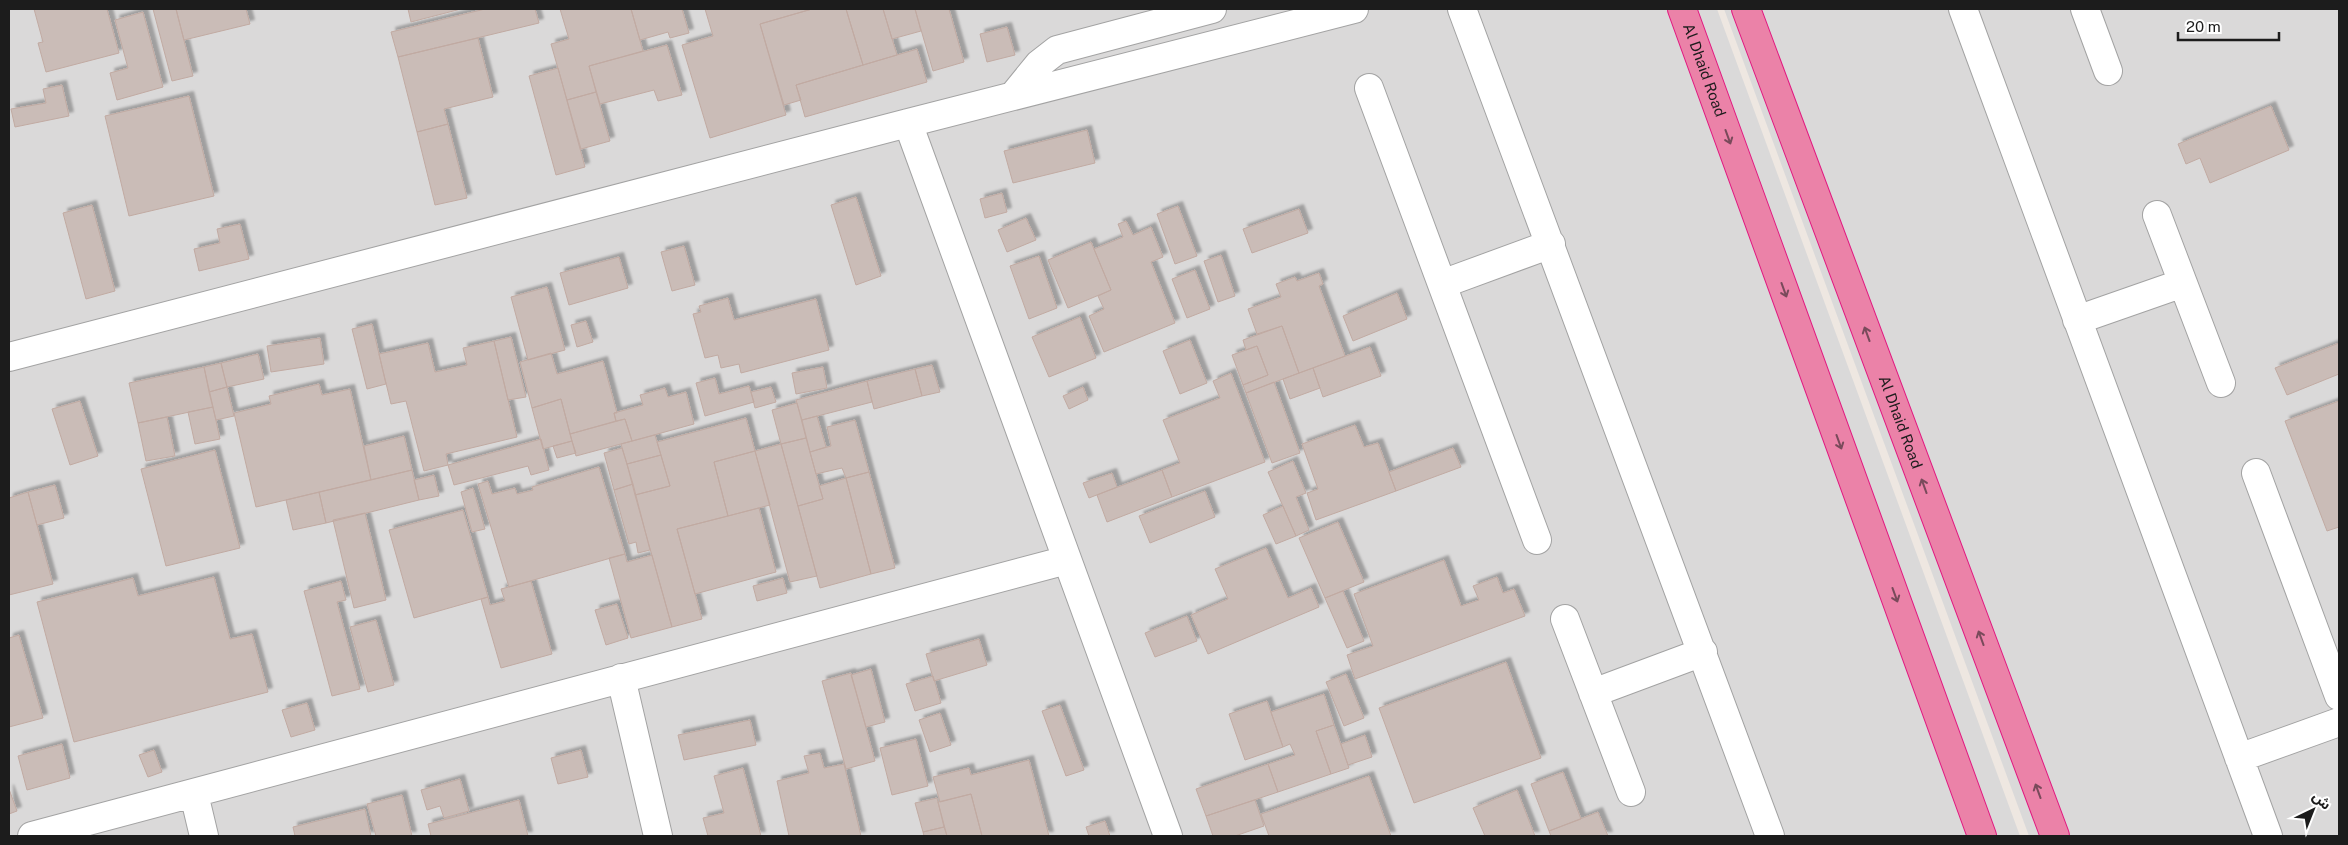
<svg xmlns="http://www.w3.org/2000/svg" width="2348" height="845" viewBox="0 0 2348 845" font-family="'Public Sans','Noto Sans Arabic',sans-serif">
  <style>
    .residential { fill: #dad9d9 }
    .building { fill: #cabcb7; stroke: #c1aaa2; filter: url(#shadow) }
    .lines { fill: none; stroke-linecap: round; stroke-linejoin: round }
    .minor-casing { stroke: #a3a3a3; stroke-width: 30 }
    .highway-casing { stroke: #e11980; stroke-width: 30 }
    .minor { stroke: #fff; stroke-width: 28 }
    .highway { stroke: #eb82a8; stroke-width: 28 }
    .oneway { stroke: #794a5b }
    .labels { text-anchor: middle; stroke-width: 4.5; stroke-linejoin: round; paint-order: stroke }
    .street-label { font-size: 15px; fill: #1c1c1c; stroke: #fff }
  </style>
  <defs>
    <filter id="shadow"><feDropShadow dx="4.5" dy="-4.5" stdDeviation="1" flood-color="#0004"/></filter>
  </defs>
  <rect width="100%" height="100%" fill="#eee7e1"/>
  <path class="residential" d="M 9,9 L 1717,9 L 2020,836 L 9,836 Z
    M 1724,9 L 2339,9 L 2339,836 L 2029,836 Z"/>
  <path class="building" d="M 34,9 L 107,9 L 119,53 L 46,72 L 38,43 L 43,42 Z
    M 153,9 L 176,9 L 193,76 L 172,81 Z
    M 176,9 L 246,9 L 250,24 L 184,40 Z
    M 408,9 L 461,9 L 411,22 Z
    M 485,9 L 535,9 L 539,23 L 398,57 L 391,32 Z
    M 560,9 L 631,9 L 643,51 L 589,66 L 596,92 L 567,100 L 551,44 L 569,39 Z
    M 631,9 L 682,9 L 689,33 L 670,38 L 668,32 L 640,40 Z
    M 705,9 L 812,9 L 760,24 L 786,115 L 710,138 L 682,45 L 713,36 Z
    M 812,9 L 846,9 L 863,65 L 796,85 L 801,100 L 784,105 L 760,24 Z
    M 846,9 L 883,9 L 897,55 L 863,65 Z
    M 883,9 L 915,9 L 921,31 L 892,39 Z
    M 915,9 L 949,9 L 964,62 L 933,71 Z
    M 143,12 L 163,87 L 117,100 L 110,73 L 128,68 L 115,20 Z
    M 1007,27 L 1015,55 L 987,62 L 980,34 Z
    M 478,38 L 493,97 L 444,109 L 448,124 L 417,132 L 398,57 Z
    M 667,45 L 682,95 L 658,101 L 654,90 L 600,104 L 589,66 Z
    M 917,49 L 927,82 L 805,117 L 796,85 Z
    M 558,68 L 585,167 L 556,175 L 529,76 Z
    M 62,85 L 69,116 L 15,127 L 11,109 L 46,103 L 43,89 Z
    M 596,92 L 610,141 L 581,149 L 567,100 Z
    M 189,96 L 214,196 L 129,216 L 105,116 Z
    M 2271,106 L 2289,150 L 2210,183 L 2200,158 L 2186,164 L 2178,144 Z
    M 448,124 L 467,198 L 435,205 L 417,132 Z
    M 1087,130 L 1095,163 L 1013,183 L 1004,151 Z
    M 1002,193 L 1007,212 L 985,218 L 980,199 Z
    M 856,197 L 881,276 L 856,285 L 831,205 Z
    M 92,205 L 115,291 L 86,299 L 63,213 Z
    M 1178,206 L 1197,256 L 1175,264 L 1157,214 Z
    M 1299,209 L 1308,233 L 1252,253 L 1243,229 Z
    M 1026,218 L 1036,240 L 1007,252 L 998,230 Z
    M 1126,221 L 1133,235 L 1151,227 L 1163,257 L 1151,262 L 1175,323 L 1104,352 L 1089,316 L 1104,309 L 1098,296 L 1111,290 L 1094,249 L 1123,237 L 1118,224 Z
    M 240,224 L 249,259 L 199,271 L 194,249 L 220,243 L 217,229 Z
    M 1091,242 L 1111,290 L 1068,308 L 1048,260 Z
    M 684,246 L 695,285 L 672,291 L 661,252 Z
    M 1221,255 L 1235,296 L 1218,302 L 1204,261 Z
    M 1039,256 L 1057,308 L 1029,319 L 1010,266 Z
    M 619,257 L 628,288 L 569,305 L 560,273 Z
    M 1195,270 L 1210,309 L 1187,318 L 1172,279 Z
    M 1319,273 L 1323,284 L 1319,286 L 1345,356 L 1299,373 L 1282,326 L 1257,334 L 1248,309 L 1281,297 L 1276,284 L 1295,277 L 1297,281 Z
    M 547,287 L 565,350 L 528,360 L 511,297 Z
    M 1397,293 L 1407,319 L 1353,341 L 1343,316 Z
    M 728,298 L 734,320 L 816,299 L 829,350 L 741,373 L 739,364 L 721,368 L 718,355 L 705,358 L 693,314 L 701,312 L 699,306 Z
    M 1080,317 L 1096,358 L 1049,377 L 1032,337 Z
    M 586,321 L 593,342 L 577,347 L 571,325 Z
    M 372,324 L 386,384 L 367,389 L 352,329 Z
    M 1282,326 L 1299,373 L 1246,393 L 1243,385 L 1268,375 L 1257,346 L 1246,350 L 1243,340 Z
    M 511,337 L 526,397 L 508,400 L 494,341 Z
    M 320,338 L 324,364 L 271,372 L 267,346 Z
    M 1190,340 L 1207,383 L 1180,394 L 1163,351 Z
    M 494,341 L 517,437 L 446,454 L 448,465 L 424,471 L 406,401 L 391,404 L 379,354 L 428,343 L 435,372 L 467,365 L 463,348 Z
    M 2339,343 L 2339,374 L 2287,395 L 2275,368 Z
    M 1257,346 L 1268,375 L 1243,385 L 1232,355 Z
    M 1370,347 L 1381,376 L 1323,397 L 1313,368 Z
    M 551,353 L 557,374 L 603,361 L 617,413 L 614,413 L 616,421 L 570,434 L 561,399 L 532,408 L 520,362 Z
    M 258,354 L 264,379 L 227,387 L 221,363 Z
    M 221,363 L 227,387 L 209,392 L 204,367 Z
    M 932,365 L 940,392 L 922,396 L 915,369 Z
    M 204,367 L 213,407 L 138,423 L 129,383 Z
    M 823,367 L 827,388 L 796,394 L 792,373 Z
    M 1313,368 L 1320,388 L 1290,399 L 1283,379 Z
    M 915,369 L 922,396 L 874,409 L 867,381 Z
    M 1231,373 L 1265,462 L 1172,497 L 1162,470 L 1180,463 L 1163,420 L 1220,398 L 1213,381 Z
    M 715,378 L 719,394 L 749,386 L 754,402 L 705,416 L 696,383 Z
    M 867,381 L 872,402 L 802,420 L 796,400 Z
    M 1274,382 L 1300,453 L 1272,463 L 1246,393 Z
    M 319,384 L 322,395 L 350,389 L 371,480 L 256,507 L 234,413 L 271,404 L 269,396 Z
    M 227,387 L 234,416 L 216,420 L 209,392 Z
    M 771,387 L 776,402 L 755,408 L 751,392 Z
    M 1083,387 L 1088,400 L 1069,409 L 1063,396 Z
    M 665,388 L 668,397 L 686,392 L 694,424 L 632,441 L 625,419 L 616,421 L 614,413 L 643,405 L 640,395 Z
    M 561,399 L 572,441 L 543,449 L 532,408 Z
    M 80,401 L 98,456 L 70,465 L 52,409 Z
    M 2339,401 L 2339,527 L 2327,531 L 2285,421 Z
    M 797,403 L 806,438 L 781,444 L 772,410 Z
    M 213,407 L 220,439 L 195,444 L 188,412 Z
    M 817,416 L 826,447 L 810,452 L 802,420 Z
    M 167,417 L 175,456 L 146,461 L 138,423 Z
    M 746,418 L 755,451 L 714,462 L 728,516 L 677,529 L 702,619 L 672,627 L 635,495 L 670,486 L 657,442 Z
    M 625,419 L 632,441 L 576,456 L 570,434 Z
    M 855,420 L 869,472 L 846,478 L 842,468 L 816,474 L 810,452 L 831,446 L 827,427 Z
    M 1355,425 L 1364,447 L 1378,443 L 1396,491 L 1316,520 L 1307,493 L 1318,489 L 1302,444 Z
    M 655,435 L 661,455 L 627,464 L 621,444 Z
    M 404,436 L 412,470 L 371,480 L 364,446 Z
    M 806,438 L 823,499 L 798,506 L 781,444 Z
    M 541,439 L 549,470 L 531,475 L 528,466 L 454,485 L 448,465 Z
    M 572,441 L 576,453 L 557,458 L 553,446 Z
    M 781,444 L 817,576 L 790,582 L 755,451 Z
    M 622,448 L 633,484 L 614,490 L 604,453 Z
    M 1453,448 L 1461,467 L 1396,491 L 1389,472 Z
    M 215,450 L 240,548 L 166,566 L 141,469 Z
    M 755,451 L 770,505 L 728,516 L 714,462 Z
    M 661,455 L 670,486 L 635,495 L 627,464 Z
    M 1293,461 L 1306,493 L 1296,497 L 1309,530 L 1296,536 L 1268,472 Z
    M 599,467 L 625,554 L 509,587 L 478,484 L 488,481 L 492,494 L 515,488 L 517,494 L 533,490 L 532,487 Z
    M 412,470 L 419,500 L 326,523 L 319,492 Z
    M 1162,470 L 1172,497 L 1107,522 L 1097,495 Z
    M 869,472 L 895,568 L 871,574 L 846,478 Z
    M 1112,473 L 1117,487 L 1089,498 L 1083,483 Z
    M 434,475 L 439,496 L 419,500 L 414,480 Z
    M 846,478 L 871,574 L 820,588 L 798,506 L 823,499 L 819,486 Z
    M 633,484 L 650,550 L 638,553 L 636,542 L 629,544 L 614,490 Z
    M 55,485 L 64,518 L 37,525 L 28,492 Z
    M 473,488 L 485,529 L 472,532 L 461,492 Z
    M 1205,491 L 1215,517 L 1150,543 L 1139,516 Z
    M 28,492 L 53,584 L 9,595 L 9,498 Z
    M 319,492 L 326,523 L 293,530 L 286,500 Z
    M 1283,506 L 1296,536 L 1276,544 L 1263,515 Z
    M 759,508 L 776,572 L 695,594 L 677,529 Z
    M 463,510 L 488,597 L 414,618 L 389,530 Z
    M 365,513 L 386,600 L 354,608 L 333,520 Z
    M 1338,522 L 1364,582 L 1325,598 L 1299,538 Z
    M 1266,548 L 1288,598 L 1311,588 L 1319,607 L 1208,654 L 1191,615 L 1228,599 L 1215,569 Z
    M 625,554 L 627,562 L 652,555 L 672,627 L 631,638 L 609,558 Z
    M 1444,560 L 1461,606 L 1479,600 L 1473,586 L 1497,577 L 1503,593 L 1514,589 L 1525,616 L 1355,679 L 1347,655 L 1373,646 L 1354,594 Z
    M 214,577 L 230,639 L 252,634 L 268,692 L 74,742 L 37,602 L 133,578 L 138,596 Z
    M 783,578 L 787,593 L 757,601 L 753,586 Z
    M 341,581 L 346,600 L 337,602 L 360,689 L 332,696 L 304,591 Z
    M 531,581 L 552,654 L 501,668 L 481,599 L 488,597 L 490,605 L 505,601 L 501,589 Z
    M 1343,591 L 1364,641 L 1347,648 L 1325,598 Z
    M 617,604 L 628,638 L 606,645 L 595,610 Z
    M 1187,616 L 1197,641 L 1155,657 L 1145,633 Z
    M 376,620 L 394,685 L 368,692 L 350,627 Z
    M 19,635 L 43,718 L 9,727 L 9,638 Z
    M 979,639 L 987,665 L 934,681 L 926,654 Z
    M 1506,662 L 1541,758 L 1414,803 L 1379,708 Z
    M 871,669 L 885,722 L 866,727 L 851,675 Z
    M 851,673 L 875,761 L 846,769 L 822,681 Z
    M 1346,674 L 1364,718 L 1344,726 L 1326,682 Z
    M 933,676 L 941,703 L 915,711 L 906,684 Z
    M 1324,694 L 1334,725 L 1316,731 L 1331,774 L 1278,792 L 1268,764 L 1295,755 L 1290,744 L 1283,747 L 1271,712 Z
    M 1267,701 L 1283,747 L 1245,760 L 1229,714 Z
    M 307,703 L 315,730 L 291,737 L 282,710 Z
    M 1060,705 L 1084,770 L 1066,776 L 1042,711 Z
    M 940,713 L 951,745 L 930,752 L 919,720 Z
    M 750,720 L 756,745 L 684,760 L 678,735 Z
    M 1334,725 L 1349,768 L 1331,774 L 1316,731 Z
    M 1365,735 L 1372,757 L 1348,765 L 1341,744 Z
    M 916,739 L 928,786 L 892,795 L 880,748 Z
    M 62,744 L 70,778 L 27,790 L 18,756 Z
    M 154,750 L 162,772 L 148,777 L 139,755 Z
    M 581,750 L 588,777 L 558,784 L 551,758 Z
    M 820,753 L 824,768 L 844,764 L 861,836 L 789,836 L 777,781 L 809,773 L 804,756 Z
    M 1029,760 L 1049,836 L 982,836 L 971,794 L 940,802 L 933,777 L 969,768 L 971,775 Z
    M 1268,764 L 1278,792 L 1206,816 L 1196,789 Z
    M 743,768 L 761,836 L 708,836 L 703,818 L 724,813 L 714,776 Z
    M 1563,772 L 1581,819 L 1549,831 L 1531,784 Z
    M 1369,776 L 1391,836 L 1269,836 L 1261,814 Z
    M 460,779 L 469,811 L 444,818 L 440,806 L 427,810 L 421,790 Z
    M 9,789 L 17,811 L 9,814 Z
    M 1517,790 L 1535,836 L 1485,836 L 1473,808 Z
    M 971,794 L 982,836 L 947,836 L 938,802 Z
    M 402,795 L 412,836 L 376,836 L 367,804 Z
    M 937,798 L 944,827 L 923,832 L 915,803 Z
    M 519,800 L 528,836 L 431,836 L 428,824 Z
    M 1255,800 L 1264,826 L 1235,836 L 1213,836 L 1206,816 Z
    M 365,809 L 371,836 L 295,836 L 293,827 Z
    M 1598,812 L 1608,836 L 1551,836 L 1549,831 Z
    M 1105,821 L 1110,836 L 1089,836 L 1086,827 Z
    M 944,827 L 947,836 L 924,836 L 923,832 Z"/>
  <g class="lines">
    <defs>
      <path id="minor" d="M 1462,9 L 1770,836
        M 1963,9 L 2268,836
        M 2085,9 L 2108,71
        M 1369,88 L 1537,540
        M 1013,96 L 1039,64 L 1057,50 L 1212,9
        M 908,123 L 1168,836
        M 2157,215 L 2221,383
        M 1442,284 L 1551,244
        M 2077,320 L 2183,283
        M 9,357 L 908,123 L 1354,9
        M 2256,473 L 2339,696
        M 1565,619 L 1631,792
        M 621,678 L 658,836
        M 1593,693 L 1703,652
        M 2239,758 L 2339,722
        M 194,794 L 204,836
        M 32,836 L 1067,560"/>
      <g id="highway">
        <path id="s1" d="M 1682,9 L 1982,836"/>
        <path id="s2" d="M 1746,9 L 2055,836"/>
      </g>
    </defs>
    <use href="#minor" class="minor-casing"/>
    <use href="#highway" class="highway-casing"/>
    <use href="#minor" class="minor"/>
    <use href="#highway" class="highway"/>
  </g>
  <defs><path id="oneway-shaft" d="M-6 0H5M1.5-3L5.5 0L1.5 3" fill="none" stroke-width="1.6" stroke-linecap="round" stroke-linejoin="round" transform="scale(1.25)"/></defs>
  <g class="oneway">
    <use href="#oneway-shaft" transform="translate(1728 137) rotate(70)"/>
    <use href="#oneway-shaft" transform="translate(1784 290) rotate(70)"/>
    <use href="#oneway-shaft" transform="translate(1867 334) rotate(-110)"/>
    <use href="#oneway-shaft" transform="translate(1839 442) rotate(70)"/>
    <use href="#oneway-shaft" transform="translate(1924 486) rotate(-110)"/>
    <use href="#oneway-shaft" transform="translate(1895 595) rotate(70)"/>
    <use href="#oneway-shaft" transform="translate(1981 638) rotate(-110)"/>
    <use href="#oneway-shaft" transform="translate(2038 791) rotate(-110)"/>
  </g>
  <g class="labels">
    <g class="street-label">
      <text dy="5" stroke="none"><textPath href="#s1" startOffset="65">Al Dhaid Road</textPath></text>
      <text dy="5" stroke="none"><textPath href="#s2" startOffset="441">Al Dhaid Road</textPath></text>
    </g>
  </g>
  <rect width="2348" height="845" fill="none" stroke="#1c1c1c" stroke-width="20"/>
  <g transform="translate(2313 810) rotate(43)" stroke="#ffffff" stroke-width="4" paint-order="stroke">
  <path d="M0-4L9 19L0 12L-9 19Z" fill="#1c1c1c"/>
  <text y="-8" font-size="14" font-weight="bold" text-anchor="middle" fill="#1c1c1c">ش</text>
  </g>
  <path d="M2178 32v8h101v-8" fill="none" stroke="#1c1c1c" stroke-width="2.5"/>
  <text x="2186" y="32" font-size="15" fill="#1c1c1c" stroke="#ffffff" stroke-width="4" paint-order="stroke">20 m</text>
</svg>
